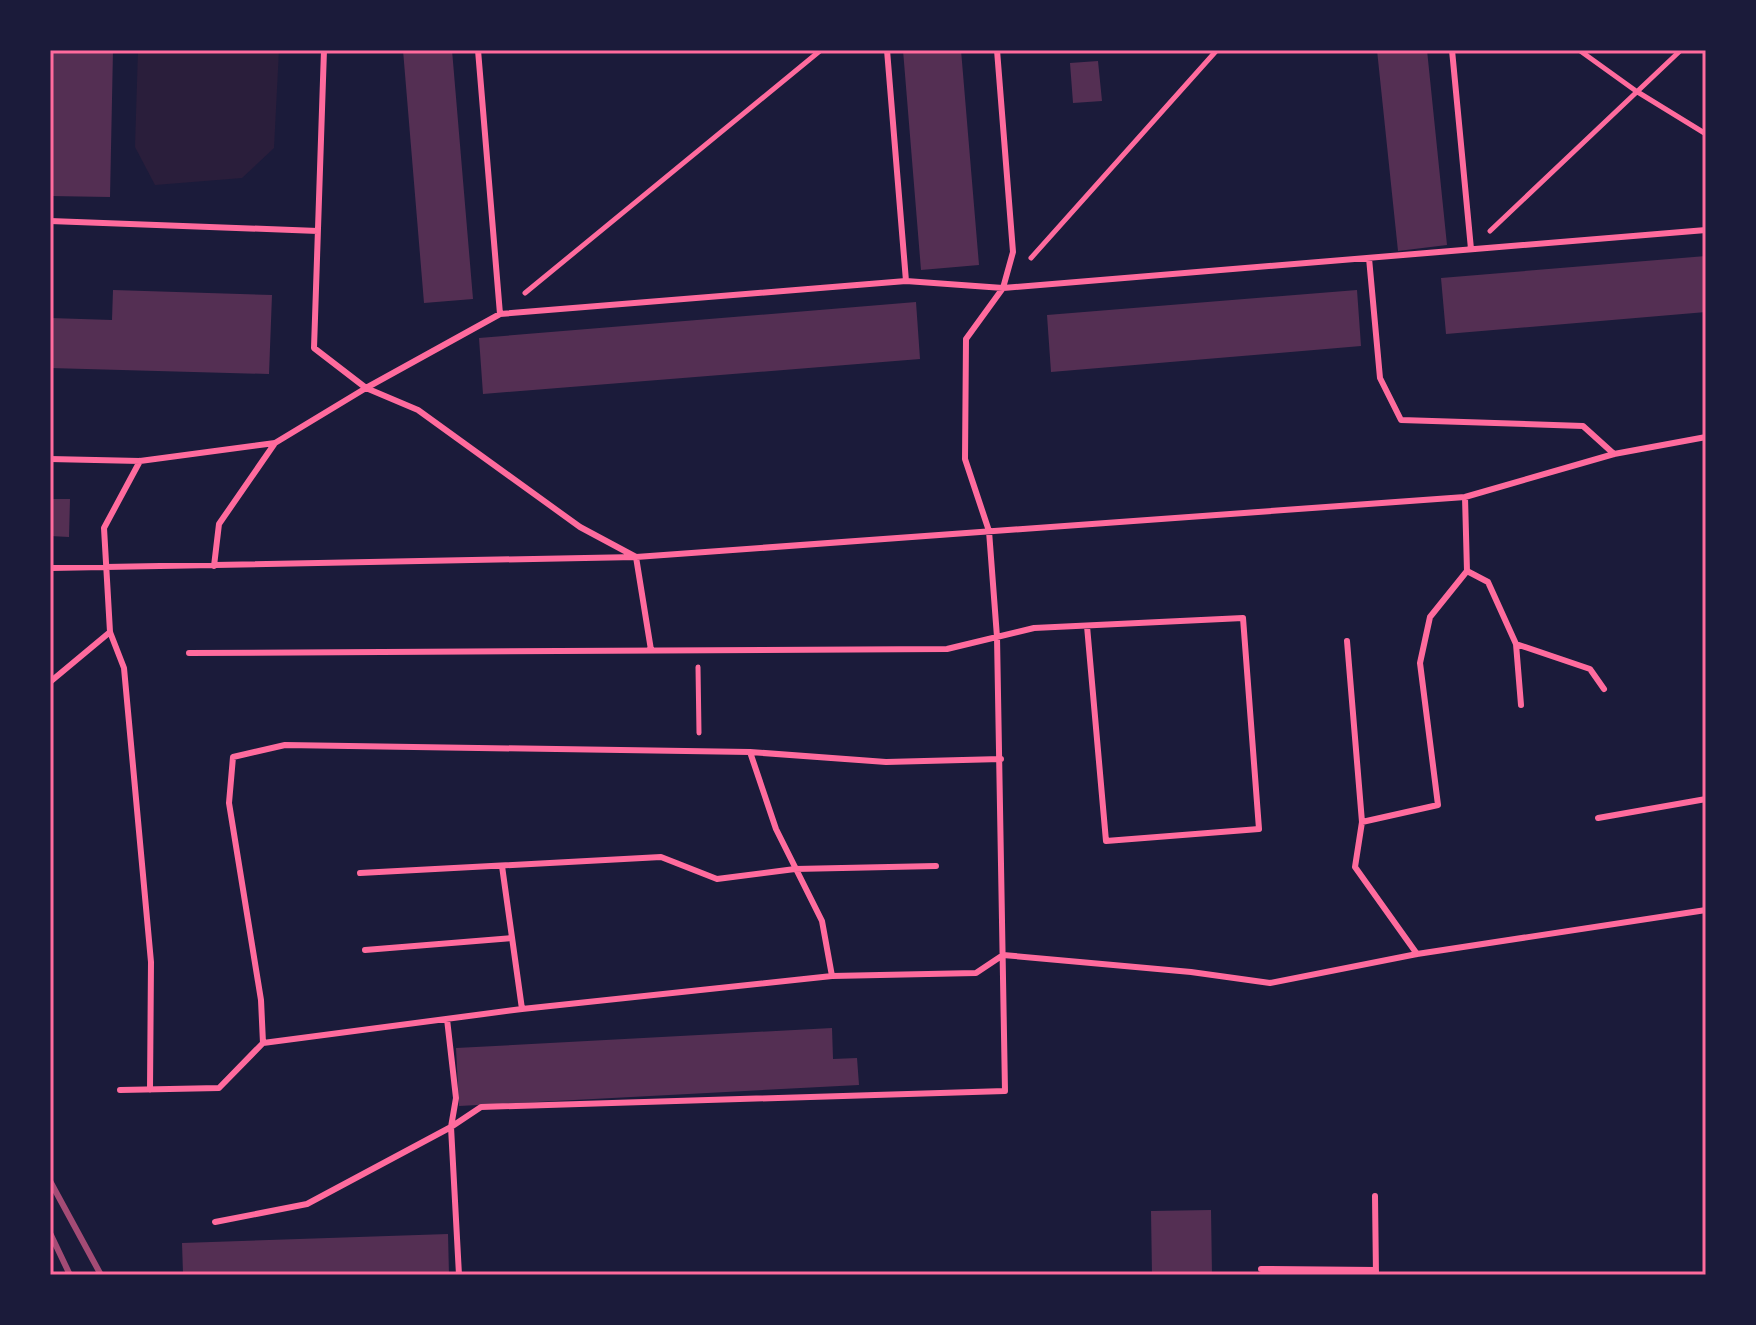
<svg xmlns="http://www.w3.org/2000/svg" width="1756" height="1325" viewBox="0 0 1756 1325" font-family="'Source Sans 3',sans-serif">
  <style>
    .green { fill: #2a1e3b }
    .building { fill: #542f53 }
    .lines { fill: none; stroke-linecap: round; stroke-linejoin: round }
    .path { stroke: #ff6b9d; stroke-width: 5 }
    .service { stroke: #ff6b9d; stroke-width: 6 }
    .rail { stroke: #a44b75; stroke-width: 6 }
    .neatline { fill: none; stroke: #ff6b9d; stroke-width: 3 }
  </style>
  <rect width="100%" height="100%" fill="#1b1b3a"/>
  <path class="green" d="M 138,50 L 279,50 L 274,148 L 242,178 L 155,185 L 135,147 Z"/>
  <path class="building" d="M 50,50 L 113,50 L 110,197 L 50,196 Z
    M 403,50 L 452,50 L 473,299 L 424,303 Z
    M 903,50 L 961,50 L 979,265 L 921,270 Z
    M 1377,50 L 1427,50 L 1447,245 L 1398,251 Z
    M 1098,61 L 1102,101 L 1073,103 L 1070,63 Z
    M 1706,256 L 1706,312 L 1446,334 L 1441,278 Z
    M 113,290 L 272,295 L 269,374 L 50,368 L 50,318 L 112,320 Z
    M 1357,290 L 1361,346 L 1051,372 L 1047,315 Z
    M 916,302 L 920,359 L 483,394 L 479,338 Z
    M 50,499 L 70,499 L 69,537 L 50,536 Z
    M 832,1028 L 833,1059 L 857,1058 L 859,1085 L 459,1106 L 456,1048 Z
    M 1211,1210 L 1212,1275 L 1152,1275 L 1151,1211 Z
    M 448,1234 L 449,1275 L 183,1273 L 182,1243 Z"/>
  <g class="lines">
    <path class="path" d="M 1579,50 L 1636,91 L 1706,134
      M 1490,231 L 1681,50
      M 1031,258 L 1217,50
      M 525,293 L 821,50
      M 698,667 L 699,733"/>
    <path class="service" d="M 324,50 L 314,348 L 366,388 L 418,410 L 580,527 L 636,557 L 651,650
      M 478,50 L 500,314
      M 887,50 L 906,281
      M 1452,50 L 1471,249
      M 50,221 L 318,231
      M 1369,258 L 1380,378 L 1401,420 L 1583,426 L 1614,454
      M 50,459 L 140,461 L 275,443 L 366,388 L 500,314 L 906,281 L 1003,288 L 1706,230
      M 140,461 L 104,528 L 110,632 L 124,668 L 151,962 L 150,1090
      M 214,566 L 219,524 L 275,443
      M 50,568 L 636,557 L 1465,497 L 1614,454 L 1706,437
      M 1467,571 L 1488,582 L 1516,644 L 1521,705
      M 1347,641 L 1362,822 L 1355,867 L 1417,954
      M 1516,644 L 1590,669 L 1604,689
      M 189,653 L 947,649 L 1034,628 L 1243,618 L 1259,829 L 1106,841 L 1087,626
      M 50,682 L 110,632
      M 750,752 L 776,829 L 822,921 L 832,976
      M 1598,818 L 1706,799
      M 1362,822 L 1438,805 L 1420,663 L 1430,617 L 1467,571 L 1465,497
      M 502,866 L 522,1009
      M 360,873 L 661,857 L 717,879 L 795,869 L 936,866
      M 365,950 L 512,938
      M 447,1019 L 456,1098 L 451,1127 L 459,1275
      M 263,1043 L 261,1000 L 229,803 L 233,757 L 285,745 L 750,752 L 886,762 L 1001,759
      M 120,1090 L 219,1088 L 263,1043 L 522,1009 L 832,976 L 976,973 L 1003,955 L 1191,972 L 1270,983 L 1417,954 L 1706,910
      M 1375,1196 L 1376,1275
      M 215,1222 L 307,1204 L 451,1127 L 481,1107 L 1005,1091 L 997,637 L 989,531 L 965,459 L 966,339 L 1003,288 L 1013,252 L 997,50
      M 1261,1269 L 1376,1270"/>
    <path class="rail" d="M 50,1181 L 101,1275
      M 50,1233 L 70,1275"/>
  </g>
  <rect width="1756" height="1325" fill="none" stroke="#1b1b3a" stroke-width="104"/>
  <rect x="52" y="52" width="1652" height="1221" class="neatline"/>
</svg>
